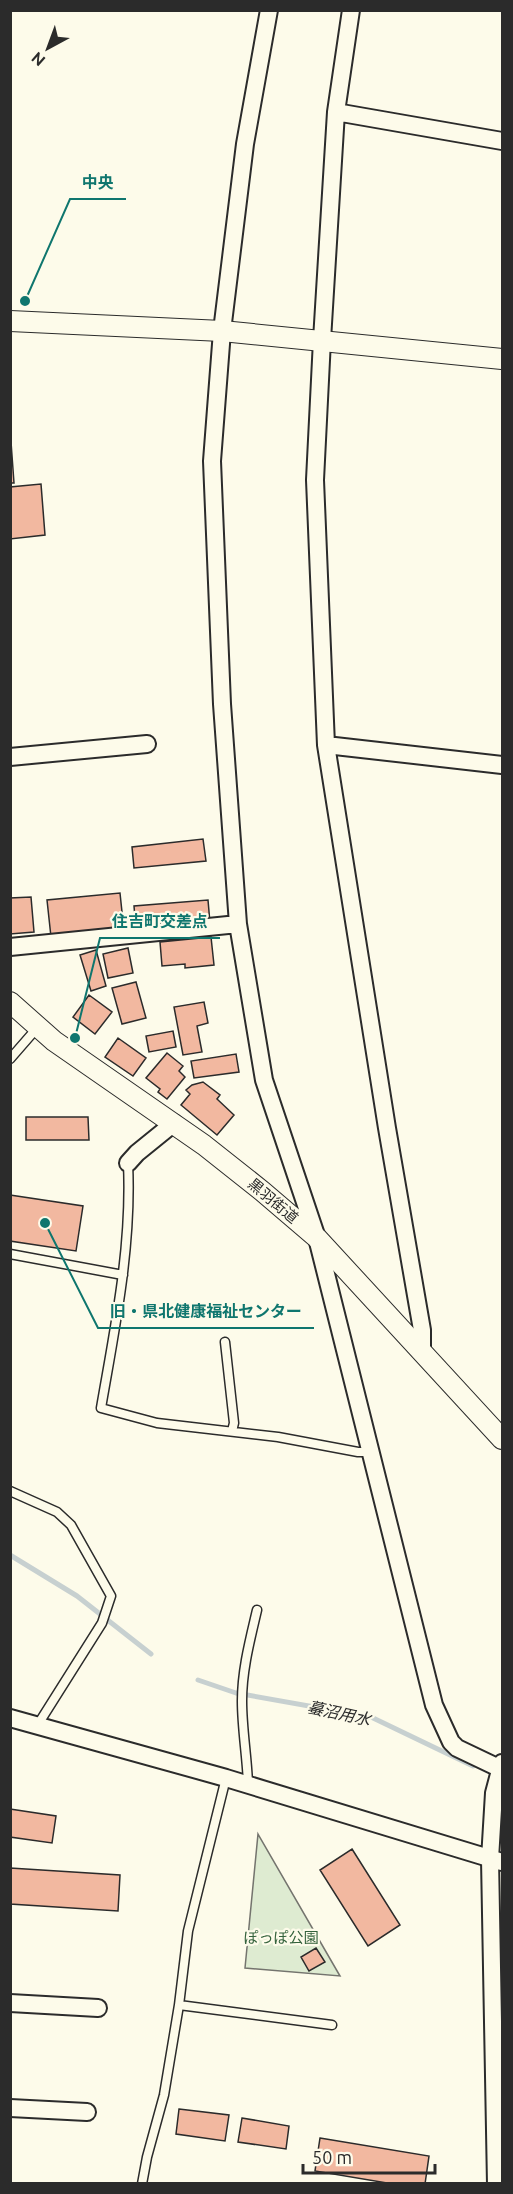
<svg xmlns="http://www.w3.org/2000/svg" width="513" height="2194" viewBox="0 0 513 2194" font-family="Ubuntu,'Noto Sans JP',sans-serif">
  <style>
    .green { fill: #deebd1; stroke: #74746e; stroke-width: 1.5 }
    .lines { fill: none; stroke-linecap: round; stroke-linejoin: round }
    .stream { stroke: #c7d0d0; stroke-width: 5 }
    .building { fill: #f2b8a0; stroke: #2b2b2b; stroke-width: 1.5 }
    .service-casing { stroke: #2b2b2b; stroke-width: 11 }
    .minor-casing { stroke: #2b2b2b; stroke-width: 20 }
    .tertiary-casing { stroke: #2b2b2b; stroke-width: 22 }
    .service { stroke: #fdfbea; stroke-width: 8 }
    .minor { stroke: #fdfbea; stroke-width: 16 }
    .tertiary { stroke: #fdfbea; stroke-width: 20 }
    .labels { text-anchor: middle; stroke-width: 4.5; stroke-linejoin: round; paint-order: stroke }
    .street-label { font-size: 15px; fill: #2b2b2b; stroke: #fdfbea }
    .park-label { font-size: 15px; fill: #34623c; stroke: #fdfbea }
    .water-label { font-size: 16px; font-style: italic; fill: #2b2b2b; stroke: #fdfbea }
    .leader { fill: none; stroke: #0f766e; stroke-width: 2 }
    .callout-dot { fill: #0f766e; stroke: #fdfbea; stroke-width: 2 }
    .callout-label { font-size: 16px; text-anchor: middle; font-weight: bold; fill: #0f766e; stroke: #fdfbea; stroke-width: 4.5; stroke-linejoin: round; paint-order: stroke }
  </style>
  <rect width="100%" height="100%" fill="#fdfbea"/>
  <path class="green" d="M 258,1834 L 340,1976 L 245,1968 Z"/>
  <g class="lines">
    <path class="stream" d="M 10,1555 L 77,1596 L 151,1654
      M 198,1680 L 236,1693 L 371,1717 L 473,1766"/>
  </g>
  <path class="building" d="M 10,428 L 14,483 L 10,483 Z
    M 41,484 L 45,535 L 10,539 L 10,487 Z
    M 203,839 L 206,861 L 134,868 L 132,847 Z
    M 120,893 L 124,931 L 51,937 L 47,900 Z
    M 31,897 L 34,932 L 10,934 L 10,898 Z
    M 208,900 L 210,923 L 136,930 L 134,906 Z
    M 211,937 L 214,965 L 185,968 L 185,964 L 162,966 L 160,942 Z
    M 128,948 L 133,973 L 108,978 L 103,954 Z
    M 96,950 L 106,986 L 91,991 L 80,955 Z
    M 136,982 L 146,1018 L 122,1024 L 112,988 Z
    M 89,995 L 112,1012 L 95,1034 L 73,1017 Z
    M 204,1002 L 208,1023 L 197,1026 L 202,1052 L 183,1055 L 174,1007 Z
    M 173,1031 L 176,1047 L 149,1052 L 146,1036 Z
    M 118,1038 L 146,1058 L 133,1076 L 105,1057 Z
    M 167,1053 L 183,1066 L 179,1071 L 185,1077 L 167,1099 L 158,1092 L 160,1089 L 146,1078 Z
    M 236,1054 L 239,1072 L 194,1078 L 191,1061 Z
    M 203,1082 L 220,1095 L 217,1099 L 234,1115 L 217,1135 L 181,1105 L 190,1094 L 186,1090 L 192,1085 Z
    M 26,1117 L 88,1117 L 89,1140 L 26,1140 Z
    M 10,1195 L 83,1206 L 76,1251 L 10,1241 Z
    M 10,1809 L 56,1816 L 52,1843 L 10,1837 Z
    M 352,1849 L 400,1925 L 368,1946 L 320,1870 Z
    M 10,1868 L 120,1875 L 118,1911 L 10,1904 Z
    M 316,1948 L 325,1962 L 309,1971 L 301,1957 Z
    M 179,2109 L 229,2115 L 225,2141 L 176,2134 Z
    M 242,2118 L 289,2126 L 286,2149 L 238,2142 Z
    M 320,2138 L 429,2156 L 425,2184 L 393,2184 L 315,2171 Z"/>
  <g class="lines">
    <defs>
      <path id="service" d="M 10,1059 L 37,1028
        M 128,1163 C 132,1246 115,1327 101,1408 L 157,1423 L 278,1437 L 358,1452 L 369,1452
        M 10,1254 L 123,1275
        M 225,1342 L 234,1423 L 232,1431
        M 10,1491 L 57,1512 L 71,1525 L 111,1596 L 102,1623 L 37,1726
        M 248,1784 C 247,1756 242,1729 242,1701 C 242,1670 250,1640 257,1610
        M 179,2005 L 332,2025
        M 142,2184 L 147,2157 L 164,2095 L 179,2005 L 188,1931 L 226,1778"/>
      <path id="minor" d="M 269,10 L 245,144 L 222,331 L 212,461 L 222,704 L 238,924 L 264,1080 L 317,1238 L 434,1705 L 451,1742 L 457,1748 L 501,1769
        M 351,10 L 336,112 L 322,340 L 315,480 L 326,745 L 387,1128 L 422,1330 L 422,1351
        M 336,112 L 502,141
        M 326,745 L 502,765
        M 10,757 L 147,744
        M 10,947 L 238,924
        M 128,1163 L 137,1153 L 174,1123
        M 10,1718 L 226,1778 L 502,1862
        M 10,2003 L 98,2008
        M 10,2108 L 87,2112
        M 496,2184 L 490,1859 L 494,1793 L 502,1763"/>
      <path id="tertiary" d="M 10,321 L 222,331 L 502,359
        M 10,1002 L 54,1041 L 204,1145 L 262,1191 L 317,1238 L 502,1439"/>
    </defs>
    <use href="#service" class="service-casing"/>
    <use href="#minor" class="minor-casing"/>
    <use href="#tertiary" class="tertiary-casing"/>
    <use href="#service" class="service"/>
    <use href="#minor" class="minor"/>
    <use href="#tertiary" class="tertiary"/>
  </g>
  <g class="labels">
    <g class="street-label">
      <text transform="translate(273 1201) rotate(40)" y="5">黒羽街道</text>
    </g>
    <g class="park-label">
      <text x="281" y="1943">ぽっぽ公園</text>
    </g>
    <g class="water-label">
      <text transform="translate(339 1713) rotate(12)" y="6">蟇沼用水</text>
    </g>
  </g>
  <path class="leader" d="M25 301L70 199H126M75 1038L100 938H220M45 1223L98 1328H314"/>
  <g class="callout-dot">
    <circle cx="25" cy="301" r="6"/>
    <circle cx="75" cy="1038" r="6"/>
    <circle cx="45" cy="1223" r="6"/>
  </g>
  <g class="callout-label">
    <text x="98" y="188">中央</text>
    <text x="160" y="927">住吉町交差点</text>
    <text x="206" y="1317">旧・県北健康福祉センター</text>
  </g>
  <rect width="513" height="2194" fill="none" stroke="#2b2b2b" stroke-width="24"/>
  <g transform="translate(48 48) rotate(221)" stroke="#fdfbea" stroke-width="4.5" paint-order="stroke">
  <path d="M0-4.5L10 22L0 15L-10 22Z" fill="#2b2b2b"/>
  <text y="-9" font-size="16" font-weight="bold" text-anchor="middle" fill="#2b2b2b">N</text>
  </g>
  <path d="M303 2164v9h132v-9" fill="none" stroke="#2b2b2b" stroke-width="3"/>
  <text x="312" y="2164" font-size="18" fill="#2b2b2b" stroke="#fdfbea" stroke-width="4.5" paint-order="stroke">50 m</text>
</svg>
